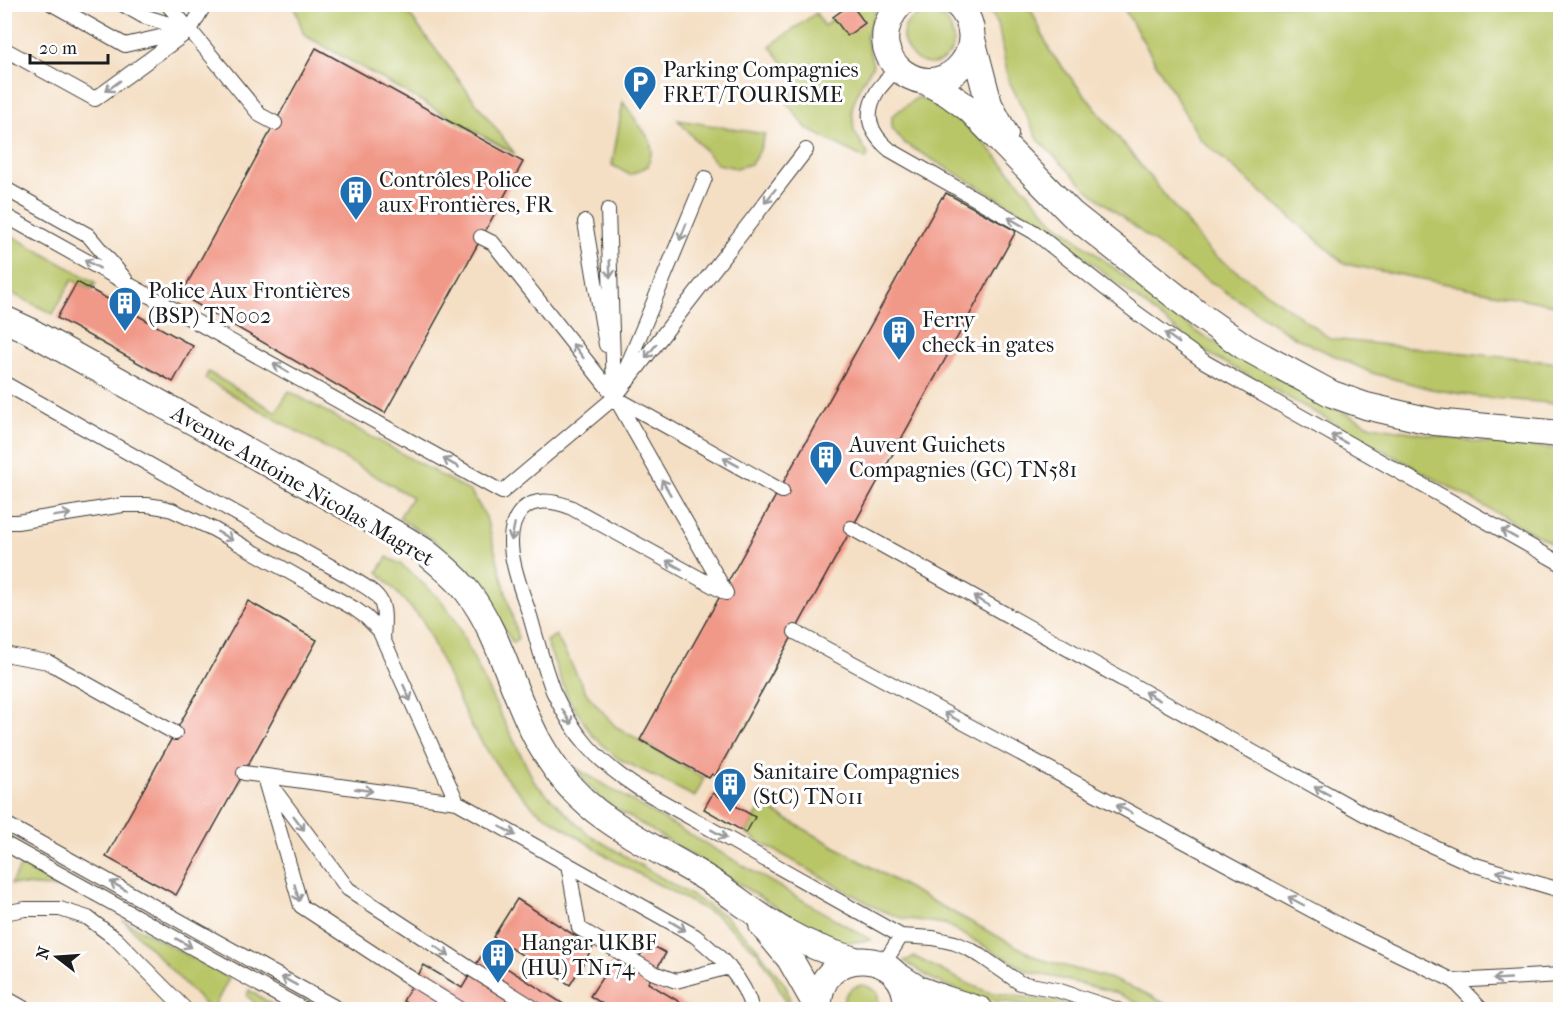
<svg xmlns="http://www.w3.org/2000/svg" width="1565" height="1014" viewBox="0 0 1565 1014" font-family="'IM FELL French Canon',serif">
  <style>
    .green { fill: #b9c667; stroke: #6a7142; stroke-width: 1.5 }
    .building { fill: #f19988 }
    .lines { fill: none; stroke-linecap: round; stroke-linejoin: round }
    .lane-casing { stroke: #3c3935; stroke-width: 16 }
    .street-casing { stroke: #3c3935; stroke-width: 28 }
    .lane { stroke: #fff; stroke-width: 14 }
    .street { stroke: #fff; stroke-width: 26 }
    .oneway { stroke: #999 }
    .labels { text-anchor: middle; stroke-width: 6; stroke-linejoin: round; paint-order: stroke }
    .poi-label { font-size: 22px; fill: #1c1c1c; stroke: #fff; text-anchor: start }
    .street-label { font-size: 22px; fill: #1c1c1c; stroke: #fff }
  </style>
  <rect width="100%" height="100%" fill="#fff"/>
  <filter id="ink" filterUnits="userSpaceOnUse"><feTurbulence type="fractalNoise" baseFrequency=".0167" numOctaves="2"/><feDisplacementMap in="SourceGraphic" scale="12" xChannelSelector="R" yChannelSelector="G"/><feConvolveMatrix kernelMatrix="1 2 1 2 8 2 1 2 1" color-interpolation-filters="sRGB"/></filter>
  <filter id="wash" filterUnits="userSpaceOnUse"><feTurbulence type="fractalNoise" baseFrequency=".008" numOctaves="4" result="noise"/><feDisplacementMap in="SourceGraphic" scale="24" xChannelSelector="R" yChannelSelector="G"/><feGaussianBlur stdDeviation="1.35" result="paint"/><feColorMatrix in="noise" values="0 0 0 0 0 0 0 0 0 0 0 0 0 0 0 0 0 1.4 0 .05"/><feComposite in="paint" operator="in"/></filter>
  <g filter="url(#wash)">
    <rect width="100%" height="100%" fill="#f4dfc4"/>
    <path class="green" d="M 294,5 L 402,5 L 515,154 L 304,35 Z
      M 852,5 L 878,5 L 866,37 L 873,65 L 860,86 L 852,108 L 854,131 L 868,154 L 866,159 L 807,129 L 776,89 L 805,92 L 770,46 L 816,13 L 824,26 Z
      M 985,5 L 1029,5 L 1051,53 L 1210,252 L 1331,339 L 1560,363 L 1560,404 L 1481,397 L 1431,389 L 1372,373 L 1296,338 L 1177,260 L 1089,191 L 1039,141 L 1008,79 L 998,23 Z
      M 1122,5 L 1560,5 L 1560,306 L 1345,264 L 1200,139 Z
      M 933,13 C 937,15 942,16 945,19 C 953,27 956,45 949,54 C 920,90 871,17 933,13 Z
      M 918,97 L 947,110 L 983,141 L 1053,221 L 1200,334 L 1318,400 L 1372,426 L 1476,442 L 1560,449 L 1560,548 L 1202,350 L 1042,224 L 904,143 L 892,128 L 892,116 Z
      M 623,102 L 650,140 L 652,151 L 648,166 L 630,175 L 612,165 Z
      M 678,120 L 765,134 L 759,152 L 751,164 L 736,168 L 717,164 Z
      M 4,232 L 5,232 L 96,283 L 92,289 L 72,280 L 53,314 L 5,290 Z
      M 208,372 L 276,412 L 289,391 L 471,492 L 486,517 L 518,638 L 513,643 L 468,571 L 435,541 L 399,518 L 412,497 L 205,379 Z
      M 387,557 L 402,565 L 438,597 L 455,619 L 488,689 L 535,783 L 588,834 L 724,915 L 754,944 L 786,986 L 792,1009 L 786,1009 L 784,998 L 773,976 L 758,953 L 717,916 L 613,860 L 535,809 L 504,776 L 471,726 L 423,621 L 378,572 Z
      M 556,635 L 587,694 L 615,726 L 704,778 L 695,797 L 617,758 L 592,735 L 568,698 L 546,641 Z
      M 572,766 L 871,940 L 837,944 L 819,938 L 768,902 L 602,800 Z
      M 762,805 L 906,887 L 1040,959 L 1111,979 L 1145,993 L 1175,1009 L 1151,1009 L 1114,992 L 1028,971 L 945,924 L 901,918 L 878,909 L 746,834 Z
      M 21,865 L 61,888 L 11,884 Z
      M 123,920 L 229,978 L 213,1009 L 209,1009 Z
      M 915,957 L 962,981 L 988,992 L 1079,1005 L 1089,1009 L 1061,1009 L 1046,1007 L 990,1000 L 963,993 L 930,978 L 904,961 Z
      M 862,985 L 867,986 L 877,992 L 879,1003 L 877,1009 L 844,1009 C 841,997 849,987 862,985 Z
      M 249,990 L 279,1009 L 262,1009 L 247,996 Z"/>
    <g id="blocks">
      <path class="building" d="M 851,4 L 865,23 L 847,36 L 833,17 Z
        M 316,48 L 523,162 L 385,413 L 181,295 Z
        M 946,193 L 1016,231 L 715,776 L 712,774 L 709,778 L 640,740 L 942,197 L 943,198 Z
        M 77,282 L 193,346 L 173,382 L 57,318 Z
        M 248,601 L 317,640 L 176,895 L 106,857 Z
        M 713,793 L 755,817 L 746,833 L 704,809 Z
        M 517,899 L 593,947 L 570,985 L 493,937 Z
        M 648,943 L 666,953 L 648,983 L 693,1010 L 612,1010 L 590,996 L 613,961 L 630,972 Z
        M 483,953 L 573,1010 L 417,1010 L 403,1001 L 424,965 L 462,988 Z"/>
    </g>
  </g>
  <g filter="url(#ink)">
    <use href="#blocks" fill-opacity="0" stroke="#3c3935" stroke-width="1.5"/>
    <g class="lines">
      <defs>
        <path id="lane" d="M 52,4 L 125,45 L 190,30 L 205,4
          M 122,4 L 143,16 L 188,30
          M 167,4 L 189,29
          M 4,49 L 95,99 L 190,30 L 260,115 L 275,123
          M 897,68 C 891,75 884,82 878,90 C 863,114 869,133 890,150 L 1034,232 L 1138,314 L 1205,362 L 1560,563
          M 4,188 L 88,235 L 125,279
          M 608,210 L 614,392
          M 4,215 L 502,492 L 615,397 L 806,150
          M 585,222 L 606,345
          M 481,237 L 493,243 L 615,397 L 725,591
          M 621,381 L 705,178
          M 4,383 L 348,576 C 383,597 386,597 383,639
          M 616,398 L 782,491
          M 4,522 L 17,522 L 123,505 L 147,505 L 160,507 L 172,510 L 213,529 L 355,609 L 366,617 L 379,630 L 457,802
          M 851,528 L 1373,819 L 1472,864 L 1560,890
          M 726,593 L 570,507 C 554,501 535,497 522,510 C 497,536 521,587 530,616 C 537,641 544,667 553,691 C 574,736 597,761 638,788 L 901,936 L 933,938 L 955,943 L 969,949 L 981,956 L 1020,983 L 1057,990 L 1118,1010
          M 795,632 L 1347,929 L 1454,981 L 1560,975
          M 4,654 L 48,662 L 175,733
          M 244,773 L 457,802 L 695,936 C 719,955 745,979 752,1010
          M 264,776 L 348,889 L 468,967 L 537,1010
          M 266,784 L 301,906 L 415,981 L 462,1010
          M 4,823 L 340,1010
          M 4,843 L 305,1010
          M 568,864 L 579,928 L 654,973 L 676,981 L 729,967
          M 4,913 L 25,909 L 60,909 L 88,918 L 116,939 L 186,1010
          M 883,965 L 901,936
          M 1454,981 L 1482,1010
          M 4,997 L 27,1010"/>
        <path id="street" d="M 900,4 C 889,16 883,31 886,47 C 889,58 895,67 904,73 C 949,103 996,42 957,4
          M 972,39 L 989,104 L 1005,134
          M 925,81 L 947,93 L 969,109 L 1072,214 L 1198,314 L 1245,347 L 1332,394 L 1366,406 L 1435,422 L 1560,434
          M 4,319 L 28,330 L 403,538 L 424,551 C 439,563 454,575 467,591 C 501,634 513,698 541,746 C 555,770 574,794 596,811 C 631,838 672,857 709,880 C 734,896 757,916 784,931 C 806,944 830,953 855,960
          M 762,925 L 790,959 L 819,1010
          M 895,974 L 918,989 L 945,999 L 980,1010
          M 819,1010 C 814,942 913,946 906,1010"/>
      </defs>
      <use href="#lane" class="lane-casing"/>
      <use href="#street" class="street-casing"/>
      <use href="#lane" class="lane"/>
      <use href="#street" class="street"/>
    </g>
    <defs><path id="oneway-shaft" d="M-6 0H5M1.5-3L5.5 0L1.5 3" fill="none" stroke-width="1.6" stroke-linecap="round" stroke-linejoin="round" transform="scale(1.5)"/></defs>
    <g class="oneway">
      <use href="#oneway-shaft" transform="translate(113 86) rotate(144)"/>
      <use href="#oneway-shaft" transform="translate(770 196) rotate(128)"/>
      <use href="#oneway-shaft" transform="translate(1016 222) rotate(-150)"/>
      <use href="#oneway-shaft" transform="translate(683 232) rotate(112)"/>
      <use href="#oneway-shaft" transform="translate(92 264) rotate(-151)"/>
      <use href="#oneway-shaft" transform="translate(610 269) rotate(88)"/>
      <use href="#oneway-shaft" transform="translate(1172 338) rotate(-144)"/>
      <use href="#oneway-shaft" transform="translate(578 351) rotate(-128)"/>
      <use href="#oneway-shaft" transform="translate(651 351) rotate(128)"/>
      <use href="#oneway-shaft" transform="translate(281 368) rotate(-151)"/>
      <use href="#oneway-shaft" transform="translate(1339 439) rotate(-151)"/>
      <use href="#oneway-shaft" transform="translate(731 462) rotate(-151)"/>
      <use href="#oneway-shaft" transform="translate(451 463) rotate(-151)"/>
      <use href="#oneway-shaft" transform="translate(666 487) rotate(-120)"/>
      <use href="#oneway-shaft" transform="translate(62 515) rotate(-9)"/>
      <use href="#oneway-shaft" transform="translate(513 532) rotate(101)"/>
      <use href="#oneway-shaft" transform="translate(1509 534) rotate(-151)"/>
      <use href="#oneway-shaft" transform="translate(225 536) rotate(29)"/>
      <use href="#oneway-shaft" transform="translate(674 565) rotate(-151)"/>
      <use href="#oneway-shaft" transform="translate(981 601) rotate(-151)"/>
      <use href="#oneway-shaft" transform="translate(407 693) rotate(66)"/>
      <use href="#oneway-shaft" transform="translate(1152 696) rotate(-151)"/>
      <use href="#oneway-shaft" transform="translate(567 717) rotate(58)"/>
      <use href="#oneway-shaft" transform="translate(952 717) rotate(-152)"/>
      <use href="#oneway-shaft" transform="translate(364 790) rotate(8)"/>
      <use href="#oneway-shaft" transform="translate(1322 791) rotate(-151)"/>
      <use href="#oneway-shaft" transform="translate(1124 809) rotate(-152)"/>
      <use href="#oneway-shaft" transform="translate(299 823) rotate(53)"/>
      <use href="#oneway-shaft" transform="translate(508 831) rotate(29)"/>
      <use href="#oneway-shaft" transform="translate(719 834) rotate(29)"/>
      <use href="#oneway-shaft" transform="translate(1505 874) rotate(-163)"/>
      <use href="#oneway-shaft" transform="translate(118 886) rotate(-151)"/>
      <use href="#oneway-shaft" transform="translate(297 893) rotate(74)"/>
      <use href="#oneway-shaft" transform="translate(1296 901) rotate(-152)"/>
      <use href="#oneway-shaft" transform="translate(678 926) rotate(31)"/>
      <use href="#oneway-shaft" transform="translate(184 943) rotate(29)"/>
      <use href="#oneway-shaft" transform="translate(442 951) rotate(33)"/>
      <use href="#oneway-shaft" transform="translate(1502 979) rotate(177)"/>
      <use href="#oneway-shaft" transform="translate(289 981) rotate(-151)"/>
    </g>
  </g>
  <defs>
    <symbol id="parking-pin" viewBox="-11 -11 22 30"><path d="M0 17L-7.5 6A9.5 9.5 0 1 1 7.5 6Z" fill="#1f6fb2" stroke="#fff"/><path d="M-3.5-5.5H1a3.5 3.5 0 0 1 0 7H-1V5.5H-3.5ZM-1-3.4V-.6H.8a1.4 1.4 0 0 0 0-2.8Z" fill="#fff"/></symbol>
    <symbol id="building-pin" viewBox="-11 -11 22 30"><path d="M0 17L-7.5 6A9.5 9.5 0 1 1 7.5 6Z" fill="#1f6fb2" stroke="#fff"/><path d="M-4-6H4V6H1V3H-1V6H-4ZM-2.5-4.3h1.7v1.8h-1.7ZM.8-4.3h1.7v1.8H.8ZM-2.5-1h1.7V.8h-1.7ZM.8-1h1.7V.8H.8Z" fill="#fff"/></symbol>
  </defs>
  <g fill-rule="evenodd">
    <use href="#parking-pin" x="621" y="63" width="38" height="52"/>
    <use href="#building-pin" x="337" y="173" width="38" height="52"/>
    <use href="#building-pin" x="106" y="284" width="38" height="52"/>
    <use href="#building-pin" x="880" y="313" width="38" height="52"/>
    <use href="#building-pin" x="807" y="438" width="38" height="52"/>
    <use href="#building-pin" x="711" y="765" width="38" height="52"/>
    <use href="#building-pin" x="479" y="936" width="38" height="52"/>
  </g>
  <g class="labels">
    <g class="poi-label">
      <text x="663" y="77">Parking Compagnies<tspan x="663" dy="25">FRET/TOURISME</tspan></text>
      <text x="379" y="187">Contrôles Police<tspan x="379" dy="25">aux Frontières, FR</tspan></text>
      <text x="148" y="298">Police Aux Frontières<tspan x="148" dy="25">(BSP) TN002</tspan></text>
      <text x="922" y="327">Ferry<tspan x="922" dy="25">check-in gates</tspan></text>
      <text x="849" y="452">Auvent Guichets<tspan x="849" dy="25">Compagnies (GC) TN581</tspan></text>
      <text x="753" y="779">Sanitaire Compagnies<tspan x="753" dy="25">(StC) TN011</tspan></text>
      <text x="521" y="950">Hangar UKBF<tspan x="521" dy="25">(HU) TN174</tspan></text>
    </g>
    <g class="street-label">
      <text transform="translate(303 485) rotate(30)" y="8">Avenue Antoine Nicolas Magret</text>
    </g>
  </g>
  <rect width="1565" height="1014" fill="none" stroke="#fff" stroke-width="24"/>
  <g transform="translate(57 957) rotate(287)" stroke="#ffffff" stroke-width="4.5" paint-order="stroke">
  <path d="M0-4.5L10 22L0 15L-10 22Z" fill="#1c1c1c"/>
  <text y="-9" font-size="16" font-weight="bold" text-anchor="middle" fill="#1c1c1c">N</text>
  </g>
  <path d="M30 54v9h78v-9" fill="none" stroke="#1c1c1c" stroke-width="3"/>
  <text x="39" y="54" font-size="18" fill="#1c1c1c" stroke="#ffffff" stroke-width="4.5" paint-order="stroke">20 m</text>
</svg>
